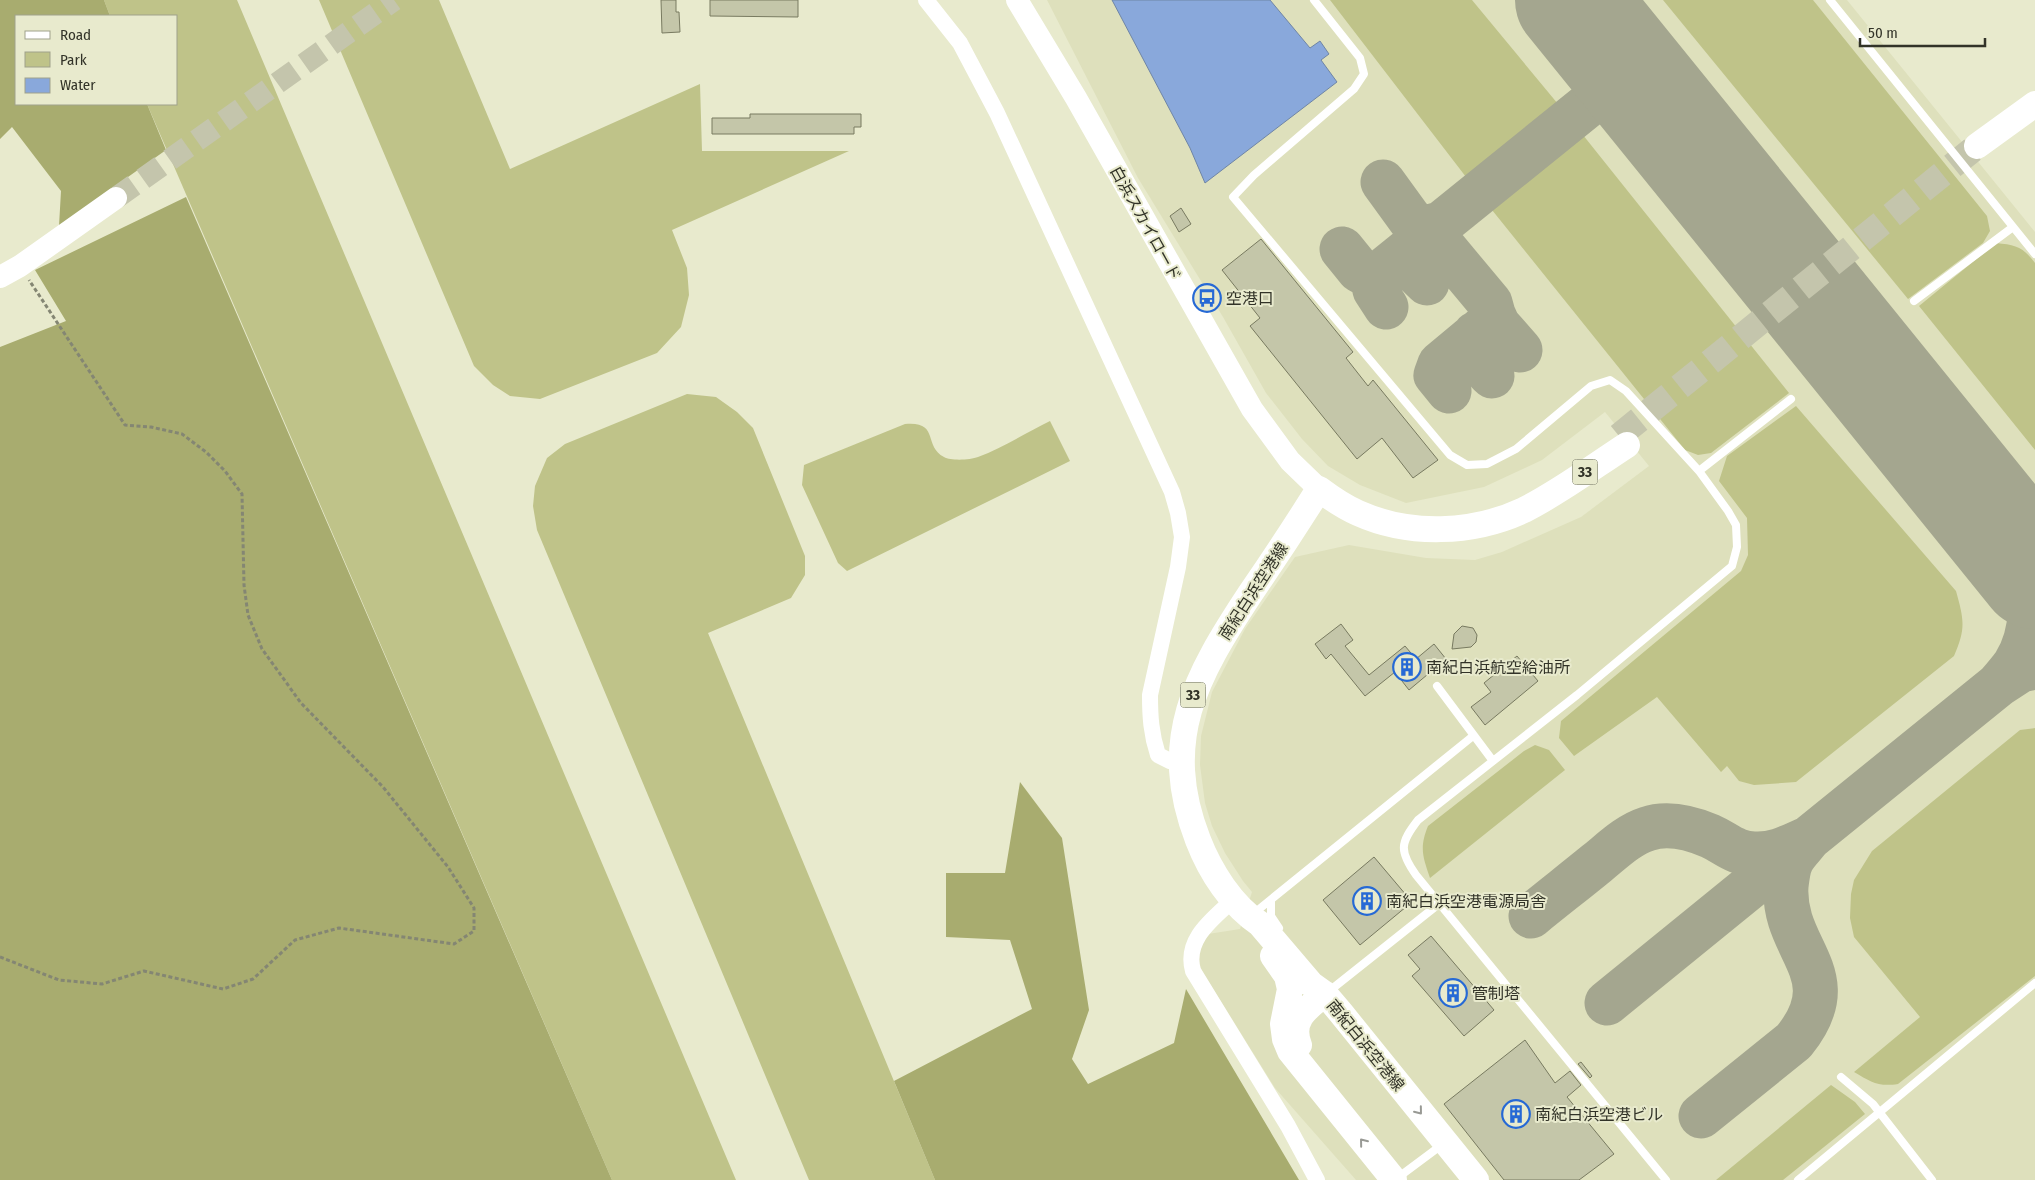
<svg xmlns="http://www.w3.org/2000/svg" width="2035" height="1180" viewBox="0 0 2035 1180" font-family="'Fira Sans Condensed','Noto Sans JP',sans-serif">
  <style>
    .built { fill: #dee0bc }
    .green { fill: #bfc389 }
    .forest { fill: #a8ac6f }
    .water { fill: #89a8db; stroke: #6f85a5 }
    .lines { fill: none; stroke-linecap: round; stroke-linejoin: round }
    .taxiway { stroke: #a4a68f; stroke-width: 45 }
    .runway { stroke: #a4a68f; stroke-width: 112 }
    .building { fill: #c4c6a9; stroke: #787a60 }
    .secondary-tunnel { stroke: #c4c5ac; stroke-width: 22; stroke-dasharray: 22 11; stroke-linecap: butt }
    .primary-tunnel { stroke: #c4c5ac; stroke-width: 26; stroke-dasharray: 26 13; stroke-linecap: butt }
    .path { stroke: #848673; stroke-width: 3; stroke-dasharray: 4 2.5; stroke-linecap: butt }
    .lane { stroke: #fff; stroke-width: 8 }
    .street { stroke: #fff; stroke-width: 16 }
    .secondary { stroke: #fff; stroke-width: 22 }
    .primary { stroke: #fff; stroke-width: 26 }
    .oneway { stroke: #989994 }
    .labels { text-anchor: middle; stroke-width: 4; stroke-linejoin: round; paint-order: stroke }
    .shield { fill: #e8eacd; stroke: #696a5a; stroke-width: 1 }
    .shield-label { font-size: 15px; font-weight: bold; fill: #323328 }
    .street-label { font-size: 16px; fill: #323328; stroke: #e8eacd }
    .poi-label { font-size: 16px; fill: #323328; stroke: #e8eacd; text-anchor: start }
  </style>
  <rect width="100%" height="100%" fill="#e8eacd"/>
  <path class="built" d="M 1047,0 L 1847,0 L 2035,232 L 2035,1180 L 1356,1180 L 1275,1088 L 1202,971 L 1197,955 L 1208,934 L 1240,929 L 1252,892 L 1243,881 L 1225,853 L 1212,826 L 1205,803 L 1200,765 L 1201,736 L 1212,692 L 1245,629 L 1295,557 L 1349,545 L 1426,558 L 1475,560 L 1502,552 L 1581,517 L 1649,466 L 1605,412 L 1542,460 L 1484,487 L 1406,503 L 1360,485 L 1328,466 L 1302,439 L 1266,393 L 1223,317 L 1138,178 Z"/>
  <path class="green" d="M 104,0 L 237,0 L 736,1180 L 612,1180 L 147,104 L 176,104 L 176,16 L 110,16 Z
    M 319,0 L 439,0 L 510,169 L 700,84 L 702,151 L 849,151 L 672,230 L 687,268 L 689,295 L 681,327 L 657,353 L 540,399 L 510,396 L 493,385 L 474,366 Z
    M 1330,0 L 1472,0 L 1558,104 L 1466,177 Z
    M 1663,0 L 1813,0 L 1987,216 L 1990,231 L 1983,243 L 1908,299 Z
    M 1583,135 L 1789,393 L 1711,453 L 1698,455 L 1685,450 L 1488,205 Z
    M 1996,243 C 2016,245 2023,247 2035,263 L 2035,450 L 1919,306 Z
    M 687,394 L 716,397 L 737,412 L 753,428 L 805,556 L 805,575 L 791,598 L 708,633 L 935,1180 L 809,1180 L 537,530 L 533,506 L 535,486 L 547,458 L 565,444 Z
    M 1796,406 L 1956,591 C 1964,620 1966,628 1954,656 L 1796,782 L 1754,785 L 1739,781 L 1727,766 L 1721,772 L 1657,697 L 1574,756 L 1559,738 L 1561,721 L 1741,571 L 1748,555 L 1747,518 L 1719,481 L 1727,456 Z
    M 1050,421 L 1070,461 L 847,571 L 838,563 L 802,485 L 804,465 L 905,424 C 940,421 923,446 944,457 C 951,461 970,460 978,457 C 1003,448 1027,432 1050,421 Z
    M 2035,728 L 2035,976 L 1898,1084 C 1878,1087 1871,1082 1854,1072 L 1920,1017 L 1854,937 L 1850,918 L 1851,894 L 1854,880 L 1872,851 L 2020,730 Z
    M 1535,745 L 1549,750 L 1565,770 L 1430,878 C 1423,857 1419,848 1428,826 L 1524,751 Z
    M 1831,1085 L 1855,1102 L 1865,1114 L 1783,1180 L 1716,1180 Z"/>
  <path class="forest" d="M 0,0 L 104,0 L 110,16 L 16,16 L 16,104 L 147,104 L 166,150 L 59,226 L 61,191 L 12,127 L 0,139 Z
    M 186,197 L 612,1180 L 0,1180 L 0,347 L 66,321 L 35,270 Z
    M 1020,782 L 1062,838 L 1089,1010 L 1072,1059 L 1088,1084 L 1174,1043 L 1186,989 L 1299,1180 L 935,1180 L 894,1081 L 1032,1009 L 1010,940 L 946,937 L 946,873 L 1005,873 Z"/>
  <path class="water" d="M 1112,0 L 1270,0 L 1310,48 L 1320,41 L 1329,54 L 1321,60 L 1337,82 L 1205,183 L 1190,148 Z"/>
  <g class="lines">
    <path class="taxiway" d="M 1383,182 L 1412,222 L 1426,228 L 1440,224
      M 1440,224 L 1436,234 L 1440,243 L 1490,303 L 1493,314 L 1488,324 L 1440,364 L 1436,375 L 1449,391
      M 1412,247 C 1406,267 1414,270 1427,283
      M 1342,249 L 1359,270 L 1368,275 L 1380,273
      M 1386,307 L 1375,290 L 1373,281 L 1380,273 L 1629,72
      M 1493,314 L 1498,325 L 1520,350
      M 1475,334 C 1471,356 1478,361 1492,376
      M 1998,685 C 2004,678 2010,671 2015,664 C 2035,632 2033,592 2023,558
      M 1531,916 C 1553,898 1575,881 1597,863 C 1612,851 1628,835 1647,829 C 1667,822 1691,828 1710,836 C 1726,843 1735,854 1755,854 C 1775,855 1791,846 1809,838 L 1998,685 L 2021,670 L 2035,667
      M 1607,1003 L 1800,846
      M 1701,1116 L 1794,1041 C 1848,974 1782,951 1786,886 C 1787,878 1788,867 1792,860 C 1796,852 1804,845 1809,838"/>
    <path class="runway" d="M 1571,0 L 2035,573"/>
  </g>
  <path class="building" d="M 661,0 L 676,0 L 676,12 L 679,12 L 680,32 L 662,33 Z
    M 710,0 L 798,0 L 798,17 L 710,16 Z
    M 750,114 L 861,114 L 861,127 L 854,127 L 854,134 L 712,134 L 712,118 L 750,118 Z
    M 1181,208 L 1191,224 L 1179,232 L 1170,216 Z
    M 1261,239 L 1353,352 L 1346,358 L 1368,386 L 1373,380 L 1438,460 L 1413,478 L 1382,438 L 1357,459 L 1250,326 L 1260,318 L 1222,270 Z
    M 1341,624 L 1353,640 L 1345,646 L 1369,675 L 1405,646 L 1416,659 L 1434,644 L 1446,659 L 1409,690 L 1395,672 L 1365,696 L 1331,654 L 1326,659 L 1315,644 Z
    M 1462,626 L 1473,628 L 1477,635 L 1476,642 L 1471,647 L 1452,649 L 1454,634 Z
    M 1517,656 L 1538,681 L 1485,725 L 1471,707 L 1491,692 L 1484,683 Z
    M 1374,857 L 1412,902 L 1360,945 L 1323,900 Z
    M 1431,936 L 1494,1010 L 1464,1036 L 1412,976 L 1420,969 L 1408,955 Z
    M 1525,1040 L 1555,1083 L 1570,1071 L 1581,1085 L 1567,1097 L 1614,1154 L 1579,1180 L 1504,1180 L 1444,1104 Z
    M 1581,1062 L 1592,1076 L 1590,1078 L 1578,1064 Z"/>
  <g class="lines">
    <path class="secondary-tunnel" d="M 116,198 L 394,0"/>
    <path class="primary-tunnel" d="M 1619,436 L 1977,146"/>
    <path class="path" d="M 0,957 L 59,980 L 102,984 L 144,971 L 223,989 L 253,979 L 295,940 L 339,928 L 454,944 L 474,931 L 474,908 L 448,867 L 383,787 L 301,703 L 262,649 L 248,615 L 244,585 L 242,494 L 225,471 L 206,452 L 182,434 L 151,427 L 125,425 L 29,280"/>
    <path class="lane" d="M 1314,0 L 1360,58 L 1364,74 L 1354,89 L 1254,175 L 1233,197 L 1450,455 L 1467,465 L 1487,464 L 1516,449 L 1591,386 L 1610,380 L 1626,391 L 1699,471 L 1728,511 L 1736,525 L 1737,547 L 1732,566 L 1577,695 L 1418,820 C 1400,843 1399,851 1416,875 L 1666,1180
      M 1830,0 L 2035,254
      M 1914,301 L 2013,227
      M 1699,471 L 1791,399
      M 1437,686 L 1493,761
      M 1271,900 L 1271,916 L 1279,928
      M 1253,914 L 1473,736
      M 1328,992 L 1440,903
      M 1841,1077 L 1873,1104 L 1932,1180
      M 1396,1179 L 1443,1144
      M 1798,1180 L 2035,983"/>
    <path class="street" d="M 926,0 L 960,43 L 997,113 L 1172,492 L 1178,513 L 1182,537 L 1178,567 L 1150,695 C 1150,716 1151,734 1158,755 L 1170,761 L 1182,761
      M 1233,900 C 1213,919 1184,939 1193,971 L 1288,1126 L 1317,1180"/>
    <path class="secondary" d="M 1017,0 L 1076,98 L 1252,409 L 1290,461 L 1319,489
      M 0,277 L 20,266 L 116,198"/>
    <path class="primary" d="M 1977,146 L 2035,104
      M 1273,956 L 1287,976 L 1290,989 L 1283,1024 L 1285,1039 L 1290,1051 L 1394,1180
      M 1299,1045 C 1289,1020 1307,1008 1325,994
      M 1476,1180 L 1341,1013 L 1325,994 L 1311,984 L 1260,924 C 1232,906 1210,871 1198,840 C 1159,740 1196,676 1250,594 C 1274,559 1297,524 1319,489 C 1331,498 1344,507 1358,513 C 1409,536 1473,534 1524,510 C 1560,492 1593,467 1627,445"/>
  </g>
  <defs><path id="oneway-chevron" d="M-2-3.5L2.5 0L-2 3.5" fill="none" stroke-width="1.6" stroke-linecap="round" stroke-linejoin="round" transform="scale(1.25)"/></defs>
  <g class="oneway">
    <use href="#oneway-chevron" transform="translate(1419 1111) rotate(51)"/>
    <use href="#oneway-chevron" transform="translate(1363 1142) rotate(-129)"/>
  </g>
  <defs>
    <symbol id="bus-ring" viewBox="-11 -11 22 22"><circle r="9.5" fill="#e8eacd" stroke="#2669d5" stroke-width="1.5"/><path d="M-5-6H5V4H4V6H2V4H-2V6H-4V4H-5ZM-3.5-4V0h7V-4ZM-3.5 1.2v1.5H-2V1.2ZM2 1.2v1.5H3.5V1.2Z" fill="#2669d5"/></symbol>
    <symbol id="building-ring" viewBox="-11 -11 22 22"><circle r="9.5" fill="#e8eacd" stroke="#2669d5" stroke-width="1.5"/><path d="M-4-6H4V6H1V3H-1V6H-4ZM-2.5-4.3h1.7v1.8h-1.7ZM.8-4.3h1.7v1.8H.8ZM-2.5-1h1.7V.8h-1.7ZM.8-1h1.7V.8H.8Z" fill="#2669d5"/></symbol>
  </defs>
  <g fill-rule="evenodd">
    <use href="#bus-ring" x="1191" y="282" width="32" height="32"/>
    <use href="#building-ring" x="1391" y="651" width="32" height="32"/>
    <use href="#building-ring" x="1351" y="885" width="32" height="32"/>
    <use href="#building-ring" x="1437" y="977" width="32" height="32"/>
    <use href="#building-ring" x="1500" y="1098" width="32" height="32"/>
  </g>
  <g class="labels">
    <g class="shield">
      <rect x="1572.5" y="459.5" width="25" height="25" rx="4"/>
      <rect x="1180.5" y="682.5" width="25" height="25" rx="4"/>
    </g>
    <g class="shield-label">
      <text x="1585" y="477">33</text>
      <text x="1193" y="700">33</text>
    </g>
    <g class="street-label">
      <text transform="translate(1146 223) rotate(61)" y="6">白浜スカイロード</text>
      <text transform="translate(1253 591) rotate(-57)" y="6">南紀白浜空港線</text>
      <text transform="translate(1366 1045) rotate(51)" y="6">南紀白浜空港線</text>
    </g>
    <g class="poi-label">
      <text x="1226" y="304">空港口</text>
      <text x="1426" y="673">南紀白浜航空給油所</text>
      <text x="1386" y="907">南紀白浜空港電源局舎</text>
      <text x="1472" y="999">管制塔</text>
      <text x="1535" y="1120">南紀白浜空港ビル</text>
    </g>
  </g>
  <rect x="15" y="15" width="162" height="90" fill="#e8eacd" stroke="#9fa18b"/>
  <rect x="25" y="31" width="25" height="8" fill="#ffffff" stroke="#9fa18b"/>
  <text x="60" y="40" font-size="15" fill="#323328">Road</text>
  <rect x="25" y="52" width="25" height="15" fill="#bfc389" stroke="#9fa18b"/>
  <text x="60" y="65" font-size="15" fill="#323328">Park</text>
  <rect x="25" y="78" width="25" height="15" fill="#89a8db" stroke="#9fa18b"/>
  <text x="60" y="90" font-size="15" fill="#323328">Water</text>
  <path d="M1860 38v8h125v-8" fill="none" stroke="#323328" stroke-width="2.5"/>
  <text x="1868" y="38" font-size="15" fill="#323328" stroke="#e8eacd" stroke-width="4" paint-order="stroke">50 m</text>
</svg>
